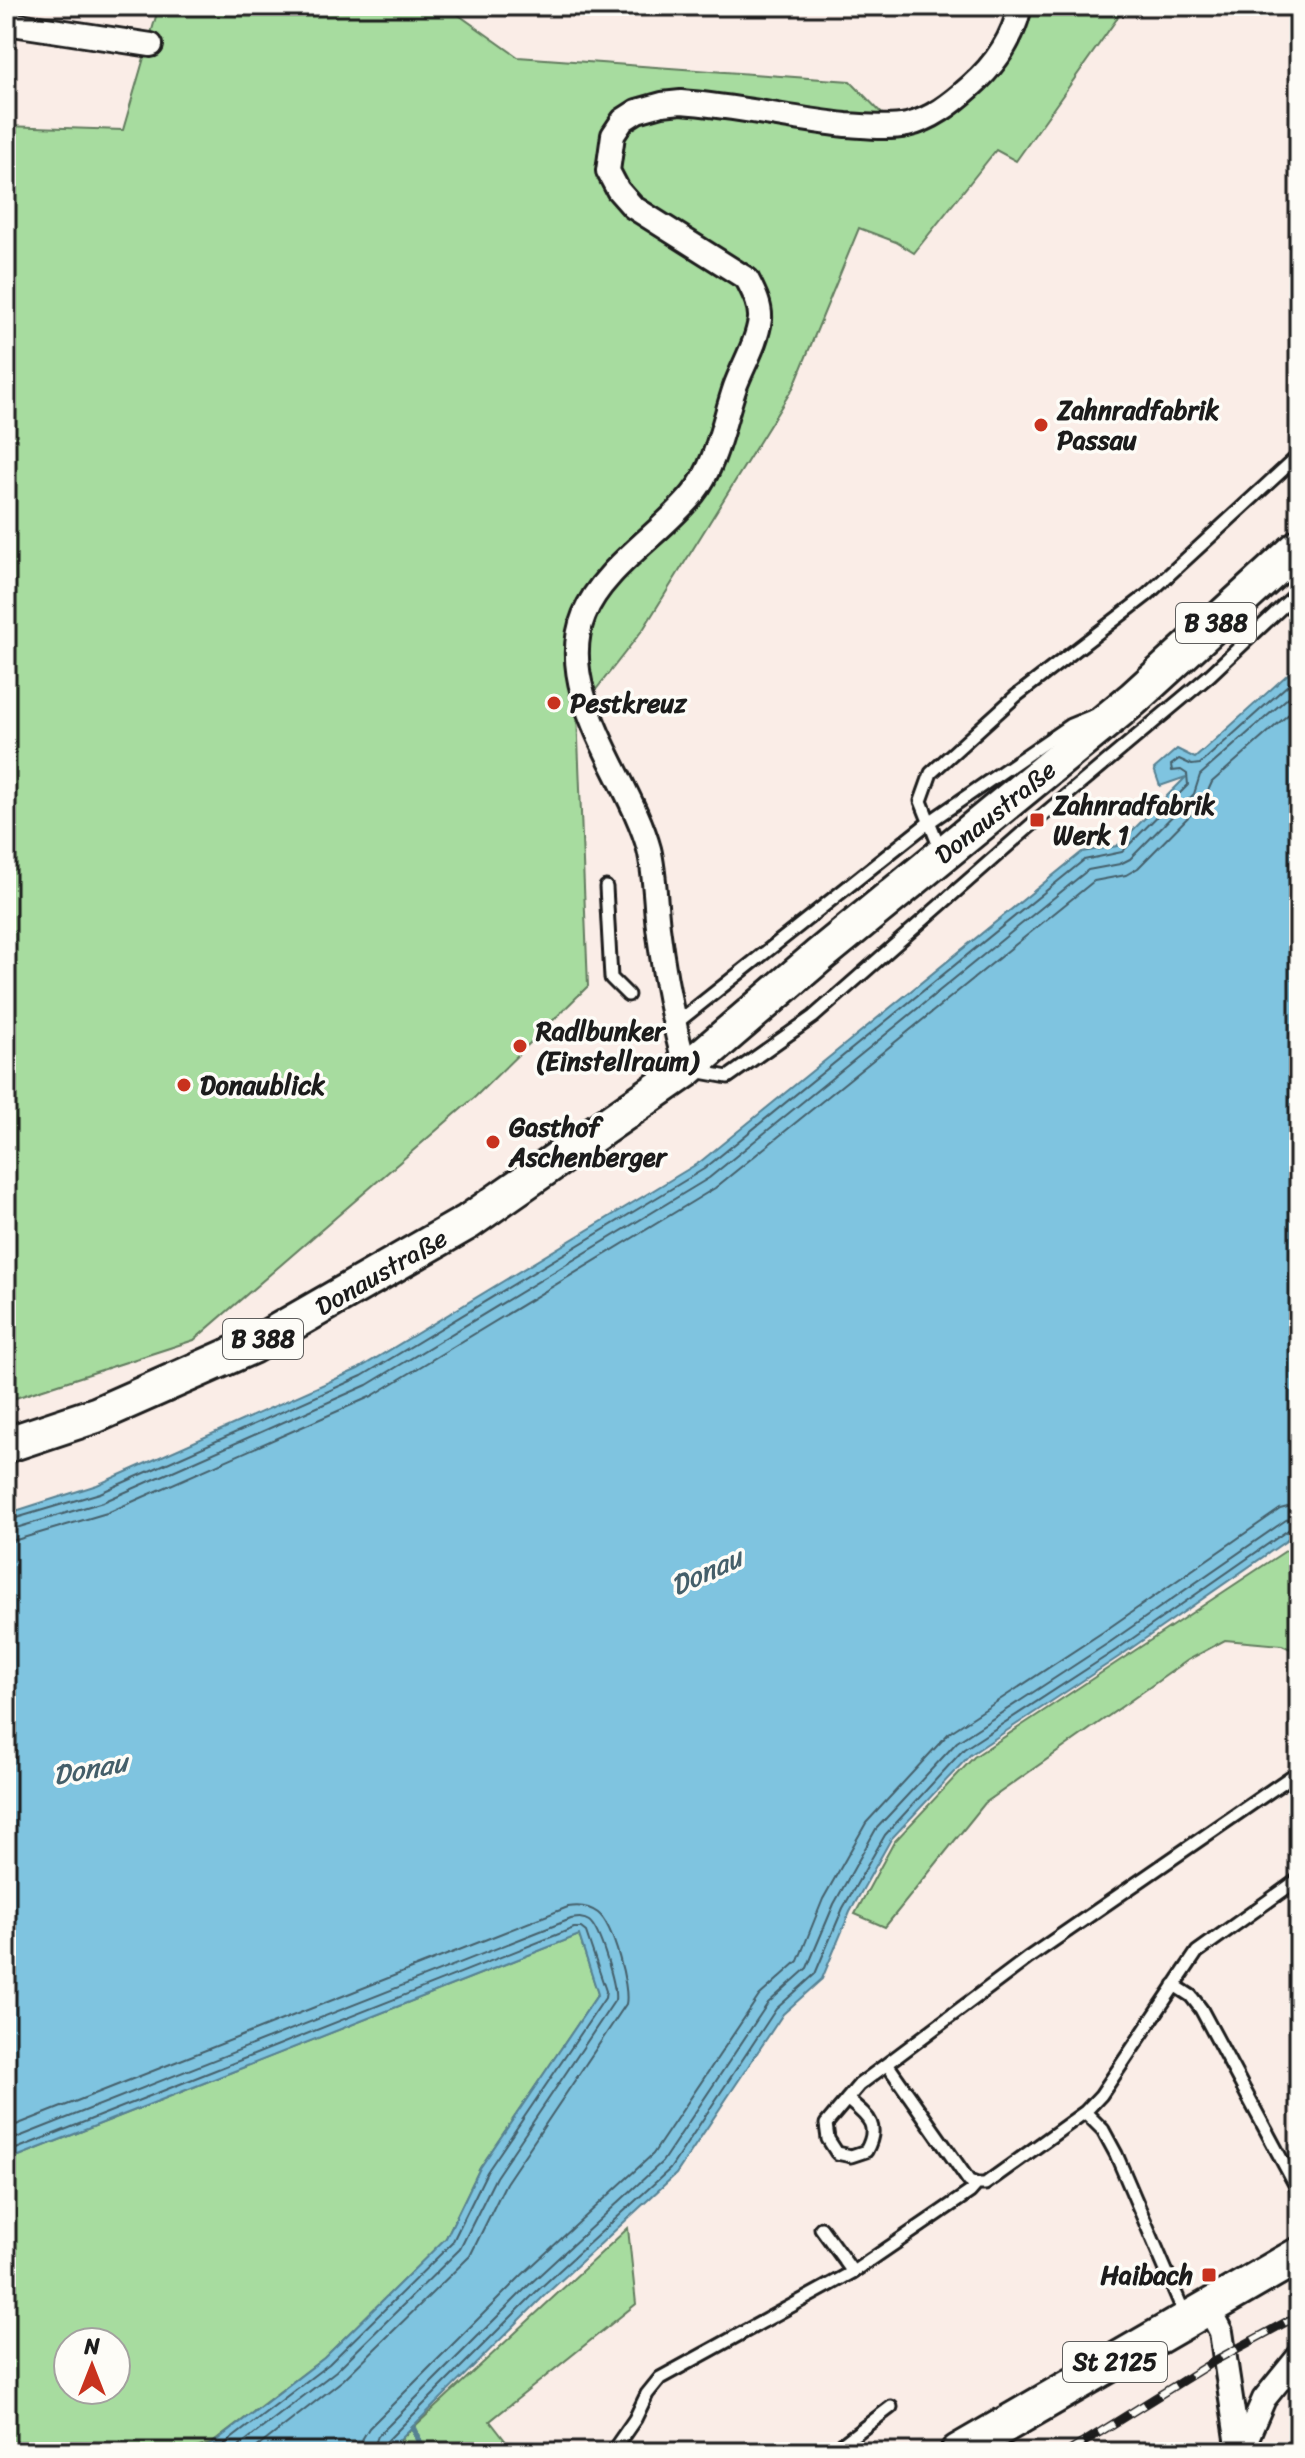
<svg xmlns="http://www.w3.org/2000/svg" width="1305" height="2458" viewBox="0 0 1305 2458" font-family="Sriracha,sans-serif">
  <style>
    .green { fill: #a7dc9f; stroke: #627c5e; stroke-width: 2; fill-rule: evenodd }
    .water { fill: #7fc4e0; stroke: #578192; stroke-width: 2 }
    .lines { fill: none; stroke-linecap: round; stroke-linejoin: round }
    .shore { stroke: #445f6a; stroke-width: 2 }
    .stream { stroke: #578192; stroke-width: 6 }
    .ferry { stroke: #445f6a; stroke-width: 2; stroke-dasharray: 10 8; stroke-linecap: butt }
    .lane-casing { stroke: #1c1c1c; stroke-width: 17 }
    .street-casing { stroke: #1c1c1c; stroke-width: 28 }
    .primary-casing { stroke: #1c1c1c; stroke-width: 40 }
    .lane { stroke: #fdfcf7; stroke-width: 11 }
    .street { stroke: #fdfcf7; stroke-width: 22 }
    .primary { stroke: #fdfcf7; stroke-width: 34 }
    .rail-casing { stroke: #1c1c1c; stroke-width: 9 }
    .rail { stroke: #fdfcf7; stroke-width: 6; stroke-dasharray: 18; stroke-linecap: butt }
    .poi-dot { fill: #c8321e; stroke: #fdfcf7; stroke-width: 3 }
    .labels { text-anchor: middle; stroke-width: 7; stroke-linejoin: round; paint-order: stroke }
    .shield { fill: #fdfcf7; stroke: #605f5e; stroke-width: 2 }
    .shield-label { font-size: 24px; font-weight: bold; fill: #1c1c1c }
    .poi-label { font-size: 26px; font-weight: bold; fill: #1c1c1c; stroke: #fdfcf7; text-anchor: start }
    .street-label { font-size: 26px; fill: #1c1c1c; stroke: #fdfcf7 }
    .water-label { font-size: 28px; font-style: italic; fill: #445f6a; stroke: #fdfcf7 }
  </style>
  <rect width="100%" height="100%" fill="#faede7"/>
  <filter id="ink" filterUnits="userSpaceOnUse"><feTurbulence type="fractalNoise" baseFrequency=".0125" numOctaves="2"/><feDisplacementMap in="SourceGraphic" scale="16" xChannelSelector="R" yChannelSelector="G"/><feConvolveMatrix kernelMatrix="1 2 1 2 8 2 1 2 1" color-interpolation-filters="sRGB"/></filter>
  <g filter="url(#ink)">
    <path class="green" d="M 159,6 L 446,6 L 518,57 L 850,81 L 899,131 L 961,105 L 1008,61 L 1025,23 L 1026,6 L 1126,6 L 1016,161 L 996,150 L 914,253 L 896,242 L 859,228 L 794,386 L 644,628 L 577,714 L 588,986 L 475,1097 L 194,1340 L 6,1401 L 6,126 L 123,130 Z
      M 1299,1542 L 1299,1653 L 1282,1645 L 1225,1640 L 1188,1660 L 985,1803 L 885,1927 L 855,1914 L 894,1842 L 974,1757 Z
      M 579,1935 L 598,1994 L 480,2168 L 446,2238 L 324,2358 L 211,2444 L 179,2452 L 6,2452 L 6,2161 ZM 68,2342 L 116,2342 L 116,2390 L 68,2390 Z
      M 628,2228 L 636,2304 L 490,2421 L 514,2452 L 387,2452 Z"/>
    <path class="water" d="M 1299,664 L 1299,1532 L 1120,1656 L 970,1755 L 891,1839 L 850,1912 L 822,1979 L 783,2014 L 676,2174 L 543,2297 L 387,2452 L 195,2452 L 212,2444 L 324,2358 L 446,2238 L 480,2168 L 598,1994 L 579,1935 L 6,2161 L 6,1514 L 97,1485 L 358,1369 L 700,1162 L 1082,852 L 1117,846 L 1186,777 L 1160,786 L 1154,769 L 1177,749 L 1195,758 Z"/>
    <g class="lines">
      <path class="shore" d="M 6,1521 L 100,1493 L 362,1376 L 704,1169 L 1084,860 L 1122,852 L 1188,785 L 1187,774 L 1181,770 L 1172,771 L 1171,765 L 1179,759 L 1192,765 L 1200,764 L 1299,675
        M 6,1531 L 103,1502 L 367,1385 L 709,1178 L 1088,870 L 1120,864 L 1130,859 L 1194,794 L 1200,775 L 1299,688
        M 6,1543 L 107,1513 L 372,1396 L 715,1188 L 1094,881 L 1126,875 L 1138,868 L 1203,802 L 1212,782 L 1299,705
        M 6,2129 L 568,1907 C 579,1905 589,1906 598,1913 C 613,1925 630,1987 626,2004 L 506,2183 L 470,2256 L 343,2380 L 251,2452
        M 6,2142 L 571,1919 C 578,1918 583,1917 589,1921 C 600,1929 617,1987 615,2000 L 496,2177 L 460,2249 L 336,2371 L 231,2452
        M 6,2153 L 574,1928 L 581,1928 L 586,1932 L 606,1991 L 605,1998 L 487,2172 L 452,2243 L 329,2364 L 214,2452
        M 360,2452 L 363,2438 L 369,2428 L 522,2275 L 653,2154 L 759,1996 L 798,1961 L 823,1899 L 866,1823 L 949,1733 L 1103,1632 L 1280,1509 L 1299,1504
        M 372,2452 L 378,2436 L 530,2284 L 662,2162 L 768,2003 L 807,1968 L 834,1904 L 876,1829 L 957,1742 L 1110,1642 L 1286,1520 L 1299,1516
        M 383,2452 L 385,2443 L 537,2291 L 670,2169 L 776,2009 L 815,1974 L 843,1908 L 885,1835 L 964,1749 L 1116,1650 L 1291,1528 L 1299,1526"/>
      <path class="stream" d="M 413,2428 L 425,2452"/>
      <path class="ferry" d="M 6,1848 L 10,1858 L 6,1862"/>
      <defs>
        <path id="lane" d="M 941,851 L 921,801 L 931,773 L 1016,696 L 1147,595 L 1299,455
          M 606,887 L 611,978 L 628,995
          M 674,1025 L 928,823 L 1070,725 L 1092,716
          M 695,1071 L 728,1077 L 813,1017 L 1037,820 L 1210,675 L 1299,591
          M 1174,1985 L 1191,1996 L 1201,2009 L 1299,2192
          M 887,2064 L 969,2181 L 977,2184 L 985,2184 L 1085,2112 L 1101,2095 L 1197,1952 L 1299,1879
          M 847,2099 C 867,2116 881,2124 866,2151 L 851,2156 L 837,2153 L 828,2139 L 826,2124 L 859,2085 L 1028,1958 L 1295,1774 L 1299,1781
          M 1085,2112 L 1103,2130 L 1116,2154 L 1185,2315
          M 821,2228 L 853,2272
          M 612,2452 L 635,2419 L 647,2394 L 660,2378 L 853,2272 L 970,2192 L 977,2184
          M 832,2452 L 891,2407"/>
        <path id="street" d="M 6,23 L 151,45
          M 686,1070 C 673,1022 664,976 658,927 C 655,902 655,873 649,849 C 630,778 553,691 584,615 C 602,569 662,533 693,494 C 717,464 723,422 735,387 C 743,365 757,343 760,319 C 761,305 753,291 747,279 L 633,207 L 618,190 L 608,171 L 613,135 L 623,120 L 637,111 L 662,104 L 681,102 C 736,106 791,119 846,125 C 865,126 888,129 907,125 C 932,119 951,104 970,87 C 995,65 1013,40 1020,6
          M 1208,2307 L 1221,2332 L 1239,2452
          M 1241,2452 L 1264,2399 L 1299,2356"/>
        <path id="primary" d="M 6,1445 L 96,1415 L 252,1346 L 468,1222 L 502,1198 L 686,1070 L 820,955 L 1133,699 L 1299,547
          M 958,2452 L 1299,2255"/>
      </defs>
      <use href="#lane" class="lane-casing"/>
      <use href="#street" class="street-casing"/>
      <use href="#primary" class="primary-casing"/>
      <use href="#lane" class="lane"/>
      <use href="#street" class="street"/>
      <use href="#primary" class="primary"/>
      <defs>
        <path id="rail" d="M 1068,2452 L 1216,2360 L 1299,2315"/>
      </defs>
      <use href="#rail" class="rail-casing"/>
      <use href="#rail" class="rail"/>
    </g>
  </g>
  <g class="poi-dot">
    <circle cx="1041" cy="425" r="8"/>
    <circle cx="554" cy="703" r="8"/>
    <rect x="1029" y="812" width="16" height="16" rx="4"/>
    <circle cx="520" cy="1046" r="8"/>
    <circle cx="184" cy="1085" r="8"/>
    <circle cx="493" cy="1142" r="8"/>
    <rect x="1201" y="2267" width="16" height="16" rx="4"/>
  </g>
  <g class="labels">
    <g class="shield">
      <rect x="1176" y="603" width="80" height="40" rx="6"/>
      <rect x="223" y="1319" width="80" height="40" rx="6"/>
      <rect x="1063" y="2342" width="104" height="40" rx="6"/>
    </g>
    <g class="shield-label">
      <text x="1216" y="631">B 388</text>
      <text x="263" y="1347">B 388</text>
      <text x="1115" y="2370">St 2125</text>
    </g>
    <g class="poi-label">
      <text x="1057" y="419">Zahnradfabrik<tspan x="1057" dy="30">Passau</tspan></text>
      <text x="570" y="712">Pestkreuz</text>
      <text x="1053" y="814">Zahnradfabrik<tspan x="1053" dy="30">Werk 1</tspan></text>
      <text x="536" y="1040">Radlbunker<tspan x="536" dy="30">(Einstellraum)</tspan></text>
      <text x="200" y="1094">Donaublick</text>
      <text x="509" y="1136">Gasthof<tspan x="509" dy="30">Aschenberger</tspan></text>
      <text x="1193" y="2284" text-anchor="end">Haibach</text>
    </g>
    <g class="street-label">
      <text transform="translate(995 812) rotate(-39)" y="9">Donaustraße</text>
      <text transform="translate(381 1272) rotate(-30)" y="9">Donaustraße</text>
    </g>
    <g class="water-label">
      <text transform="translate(706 1571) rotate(-25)" y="10">Donau</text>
      <text transform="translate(90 1768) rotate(-11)" y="10">Donau</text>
    </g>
  </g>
  <rect width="1305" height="2458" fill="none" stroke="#fdfcf7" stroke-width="32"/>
  <rect x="16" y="16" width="1273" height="2426" fill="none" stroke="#1c1c1c" stroke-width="3" filter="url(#ink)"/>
  <g transform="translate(92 2366)"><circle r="38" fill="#fdfcf7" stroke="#a3a29f" stroke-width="2"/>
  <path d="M0-6L14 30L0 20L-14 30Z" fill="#c8321e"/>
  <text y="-12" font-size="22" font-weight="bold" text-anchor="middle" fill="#1c1c1c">N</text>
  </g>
</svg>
